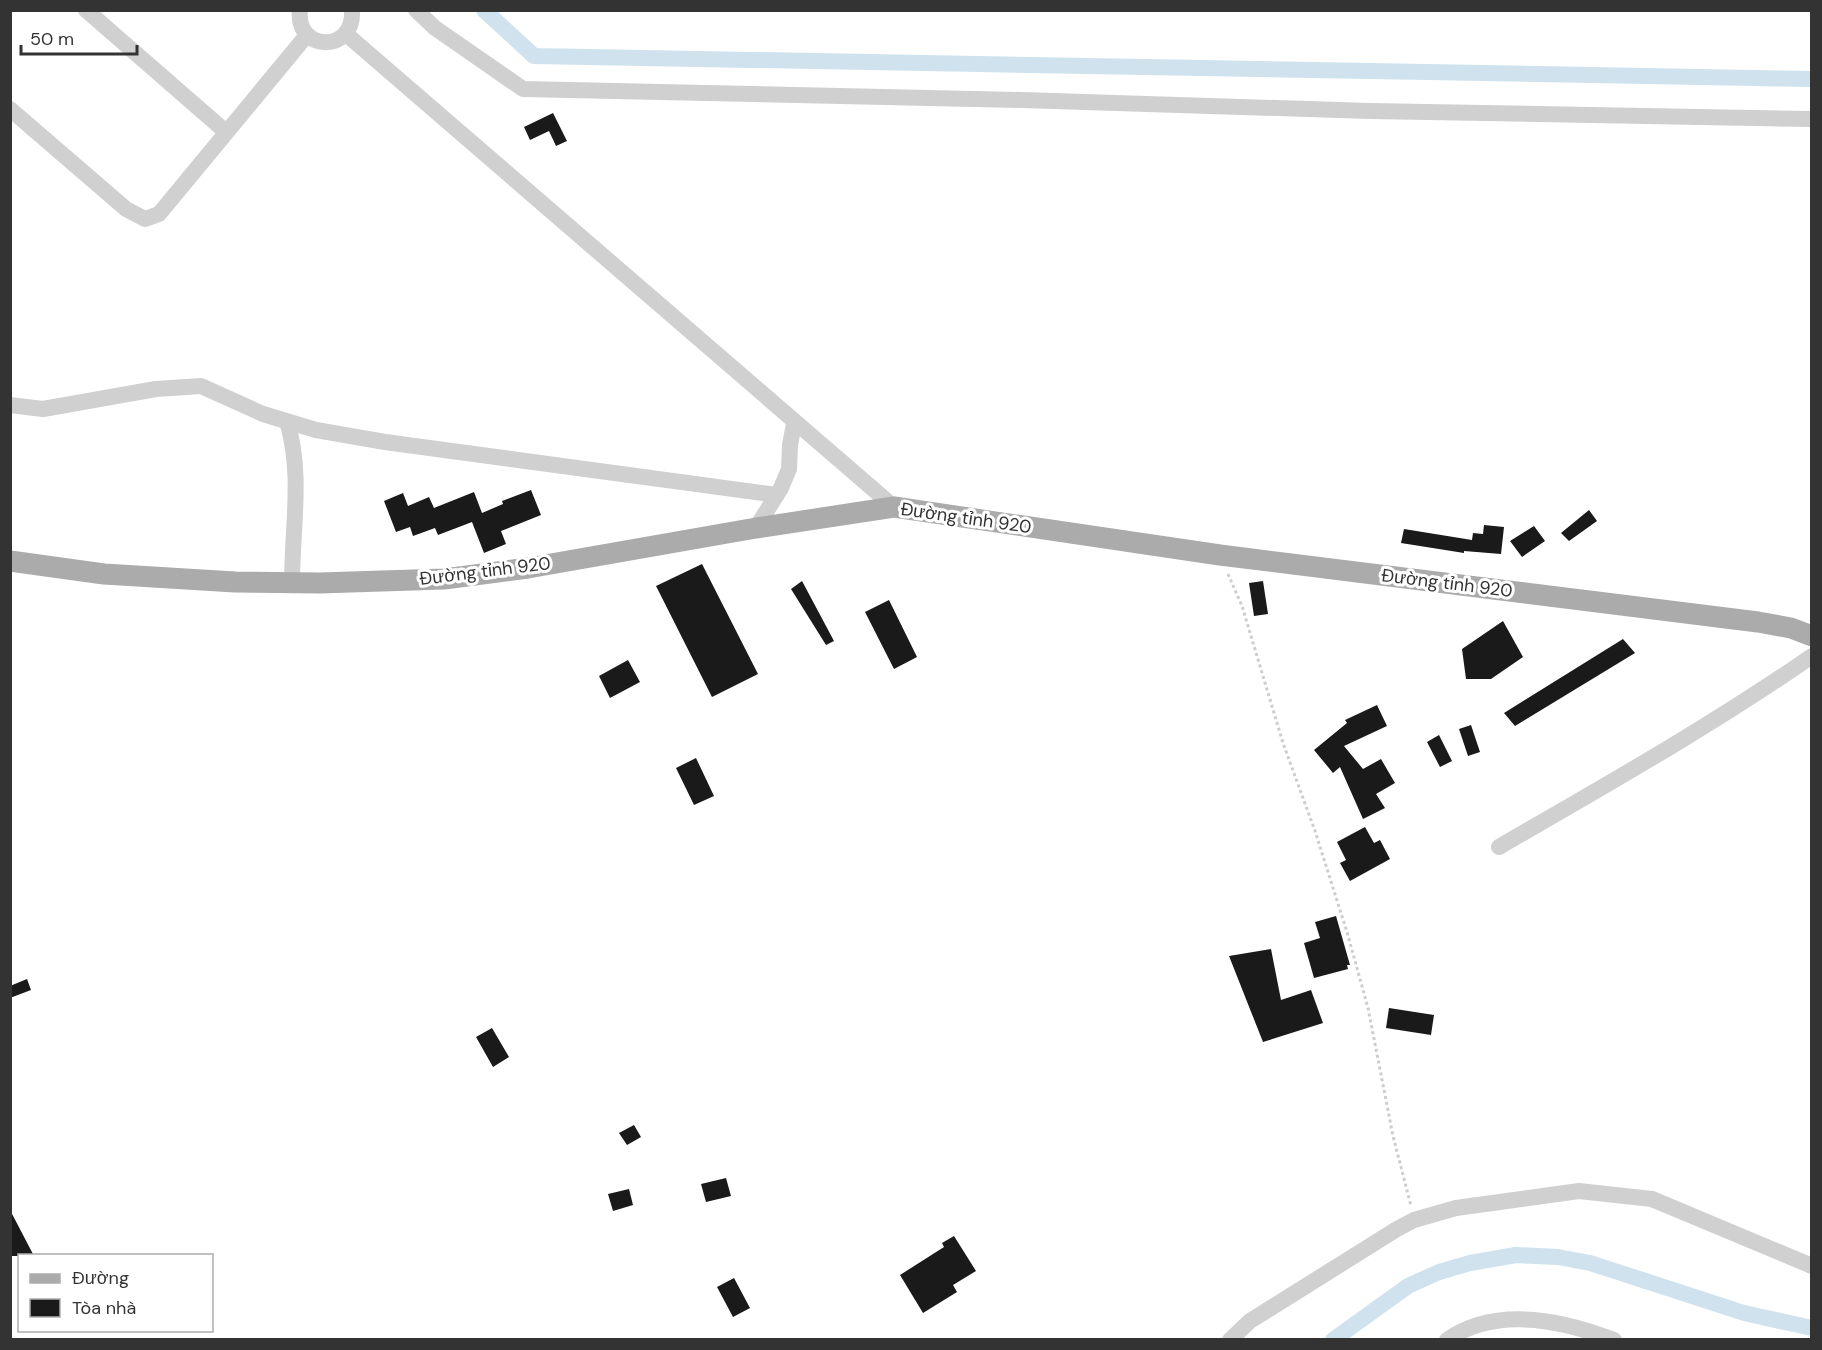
<svg xmlns="http://www.w3.org/2000/svg" width="1822" height="1350" viewBox="0 0 1822 1350" font-family="'DM Sans',sans-serif">
  <style>
    .lines { fill: none; stroke-linecap: round; stroke-linejoin: round }
    .canal { stroke: #cfe2ee; stroke-width: 16 }
    .building { fill: #1a1a1a }
    .path { stroke: #cdcdcd; stroke-width: 3; stroke-dasharray: 3 3; stroke-linecap: butt }
    .minor { stroke: #d0d0d0; stroke-width: 16 }
    .major { stroke: #ababab; stroke-width: 21 }
    .labels { text-anchor: middle; stroke-width: 6; stroke-linejoin: round; paint-order: stroke }
    .street-label { font-size: 18px; fill: #333; stroke: #fff }
  </style>
  <rect width="100%" height="100%" fill="#fff"/>
  <g class="lines">
    <path class="canal" d="M 484,10 L 534,56 L 1812,79
      M 1333,1340 L 1408,1286 L 1439,1272 L 1470,1263 L 1516,1255 L 1558,1257 L 1590,1263 L 1744,1313 L 1812,1328"/>
  </g>
  <path class="building" d="M 553,113 L 567,141 L 556,146 L 549,131 L 530,140 L 524,127 Z
    M 531,490 L 541,515 L 501,531 L 506,544 L 484,553 L 472,522 L 438,535 L 435,528 L 413,536 L 410,527 L 396,532 L 384,501 L 403,493 L 408,506 L 429,497 L 434,508 L 474,492 L 482,513 L 503,504 L 502,501 Z
    M 1589,510 L 1597,521 L 1569,541 L 1561,533 Z
    M 1484,525 L 1504,527 L 1501,554 L 1464,551 L 1464,553 L 1401,543 L 1404,529 L 1472,540 L 1473,533 L 1483,534 Z
    M 1534,526 L 1545,541 L 1522,557 L 1510,541 Z
    M 702,564 L 758,674 L 712,697 L 656,586 Z
    M 802,581 L 834,641 L 826,645 L 791,589 Z
    M 1263,581 L 1268,614 L 1254,616 L 1249,583 Z
    M 889,600 L 917,657 L 894,669 L 865,612 Z
    M 1503,621 L 1523,657 L 1491,679 L 1466,679 L 1462,649 Z
    M 1623,639 L 1635,653 L 1515,726 L 1504,713 Z
    M 628,660 L 640,682 L 610,698 L 599,676 Z
    M 1377,705 L 1387,726 L 1344,746 L 1363,769 L 1381,759 L 1395,783 L 1376,794 L 1385,808 L 1363,819 L 1340,767 L 1333,773 L 1314,750 L 1347,723 L 1345,720 Z
    M 1471,725 L 1480,752 L 1468,756 L 1459,729 Z
    M 1439,735 L 1452,761 L 1440,767 L 1427,742 Z
    M 696,758 L 714,796 L 694,805 L 676,768 Z
    M 1365,827 L 1374,843 L 1380,840 L 1390,859 L 1350,881 L 1340,863 L 1346,860 L 1337,842 Z
    M 1336,916 L 1350,965 L 1347,965 L 1348,969 L 1314,978 L 1304,943 L 1320,938 L 1315,922 Z
    M 1271,949 L 1281,1000 L 1311,990 L 1323,1023 L 1263,1042 L 1229,956 Z
    M 27,979 L 31,990 L 10,998 L 10,986 Z
    M 1389,1008 L 1434,1015 L 1431,1035 L 1386,1028 Z
    M 492,1028 L 509,1057 L 493,1067 L 476,1037 Z
    M 634,1125 L 641,1137 L 627,1145 L 619,1133 Z
    M 726,1178 L 731,1196 L 706,1202 L 701,1184 Z
    M 629,1189 L 633,1205 L 613,1211 L 608,1194 Z
    M 10,1210 L 34,1256 L 10,1256 Z
    M 954,1236 L 976,1271 L 953,1285 L 957,1292 L 923,1313 L 900,1275 L 944,1247 L 942,1243 Z
    M 734,1278 L 750,1308 L 733,1317 L 717,1287 Z"/>
  <g class="lines">
    <path class="path" d="M 1228,574 L 1242,606 L 1283,743 L 1315,831 L 1347,932 L 1368,1008 L 1393,1136 L 1411,1206"/>
    <path class="minor" d="M 86,10 L 226,132
      M 300,10 C 295,52 355,54 352,10
      M 416,10 L 435,28 L 523,89 L 1022,100 L 1370,111 L 1812,119
      M 346,34 L 894,507
      M 10,109 L 126,209 L 145,219 L 159,214 L 307,35
      M 10,405 L 43,409 L 156,389 L 201,386 L 263,414 L 316,430 L 385,442 L 777,495
      M 287,421 C 303,475 292,527 292,583
      M 756,528 L 781,488 L 789,469 L 790,445 L 794,424
      M 1499,847 C 1604,786 1711,726 1812,656
      M 1230,1340 L 1250,1321 L 1397,1229 L 1414,1220 L 1456,1208 L 1579,1191 L 1652,1199 L 1812,1266
      M 1447,1340 C 1496,1306 1562,1320 1614,1340"/>
    <path class="major" d="M 10,561 L 104,574 L 235,582 L 320,583 L 444,579 L 528,568 L 756,528 L 894,507 L 1220,555 L 1758,622 L 1791,628 L 1812,636"/>
  </g>
  <g class="labels">
    <g class="street-label">
      <text transform="translate(966 518) rotate(8)" y="6">Đường tỉnh 920</text>
      <text transform="translate(485 571) rotate(-7)" y="6">Đường tỉnh 920</text>
      <text transform="translate(1447 583) rotate(7)" y="6">Đường tỉnh 920</text>
    </g>
  </g>
  <rect width="1822" height="1350" fill="none" stroke="#333333" stroke-width="24"/>
  <rect x="18" y="1254" width="195" height="78" fill="#ffffff" stroke="#adadad" stroke-width="1.5"/>
  <rect x="30" y="1274" width="30" height="9" fill="#ababab" stroke="#adadad" stroke-width="1.5"/>
  <text x="72" y="1284" font-size="18" fill="#333333">Đường</text>
  <rect x="30" y="1299" width="30" height="18" fill="#1a1a1a" stroke="#adadad" stroke-width="1.5"/>
  <text x="72" y="1314" font-size="18" fill="#333333">Tòa nhà</text>
  <path d="M21 45v9h116v-9" fill="none" stroke="#333333" stroke-width="3"/>
  <text x="30" y="45" font-size="18" fill="#333333" stroke="#ffffff" stroke-width="4.5" paint-order="stroke">50 m</text>
</svg>
